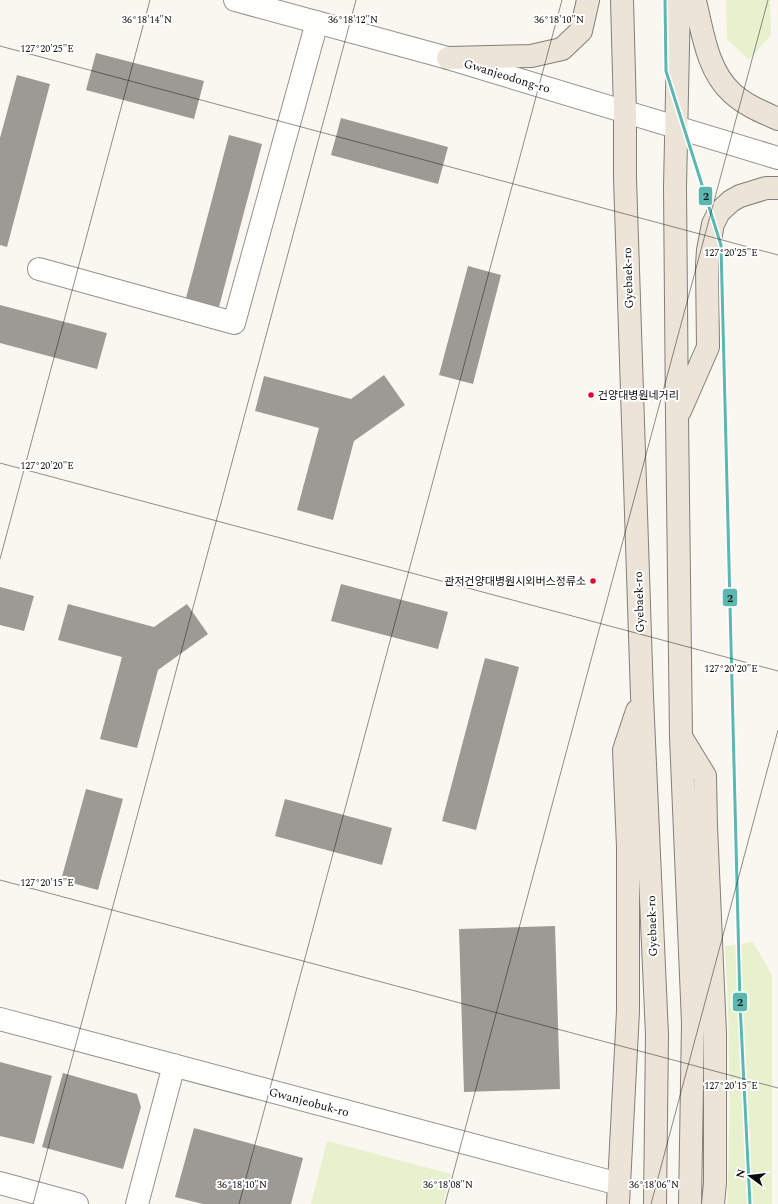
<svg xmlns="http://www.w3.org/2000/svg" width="778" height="1204" viewBox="0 0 778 1204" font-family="Spectral,'Noto Sans KR',serif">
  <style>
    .green { fill: #e7f1ce }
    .building { fill: #9d9a96 }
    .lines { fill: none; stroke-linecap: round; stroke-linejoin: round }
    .minor-casing { stroke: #93928f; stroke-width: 24 }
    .major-casing { stroke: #807f7c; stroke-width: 24 }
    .minor { stroke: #fefefd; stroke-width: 22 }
    .major { stroke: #ece4d6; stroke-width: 22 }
    .tram-1-casing { stroke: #fff; stroke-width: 6 }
    .tram-1 { stroke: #5bb7b0; stroke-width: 3 }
    .ticks { fill: none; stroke: #0c0c0c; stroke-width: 1; stroke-opacity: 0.45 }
    .bus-dot { fill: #e4002b; stroke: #fff; stroke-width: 1.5 }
    .labels { text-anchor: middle; stroke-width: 4; stroke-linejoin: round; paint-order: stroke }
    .bus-label { font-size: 11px; fill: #0c0c0c; stroke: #fff; text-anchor: start }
    .street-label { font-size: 12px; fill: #0c0c0c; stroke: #fff }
    .ticks-label { font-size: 10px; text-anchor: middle; fill: #0c0c0c; stroke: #fff; stroke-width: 4; stroke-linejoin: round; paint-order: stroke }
    .line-badge { stroke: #fff; stroke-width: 1.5 }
    .pale-badge-label { font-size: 11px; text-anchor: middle; font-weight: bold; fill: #111 }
  </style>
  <rect width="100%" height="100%" fill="#faf7f0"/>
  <path class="green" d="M 726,0 L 770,0 L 771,35 L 749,60 L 727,39 Z
    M 753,942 L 772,975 L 772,1204 L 727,1204 C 731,1118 730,1032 725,946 Z
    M 327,1141 L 451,1174 L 443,1204 L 311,1204 Z"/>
  <path class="building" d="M 96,53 L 204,81 L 194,119 L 86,90 Z
    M 17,75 L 50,84 L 7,247 L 0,245 L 0,138 Z
    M 341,118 L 448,147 L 438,184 L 331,155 Z
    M 229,135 L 262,144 L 219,307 L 186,298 Z
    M 468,266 L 501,275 L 473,384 L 439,375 Z
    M 0,305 L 107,333 L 97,369 L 0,343 Z
    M 384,375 L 405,405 L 354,441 L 333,520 L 297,510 L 319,428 L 255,411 L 264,376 L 351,399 Z
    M 341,584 L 448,612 L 438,649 L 331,621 Z
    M 0,587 L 34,596 L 24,631 L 0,625 Z
    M 68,604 L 154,627 L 187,604 L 208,634 L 158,670 L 137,748 L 100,739 L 122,657 L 58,640 Z
    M 485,658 L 519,667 L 476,830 L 442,821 Z
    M 86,789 L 123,799 L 98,890 L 61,880 Z
    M 285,799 L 392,828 L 382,865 L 275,836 Z
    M 555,926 L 560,1089 L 464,1092 L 459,929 Z
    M 0,1062 L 52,1076 L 34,1144 L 0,1136 Z
    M 63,1073 L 137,1094 L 141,1107 L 123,1169 L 42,1147 Z
    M 194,1128 L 303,1158 L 291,1204 L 203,1204 L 175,1197 Z"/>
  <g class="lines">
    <defs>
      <path id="minor" d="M 235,0 L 448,58 L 778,158
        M 39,269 L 234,323 L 317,22
        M 0,1019 L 619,1184
        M 0,1183 L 77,1204
        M 137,1204 L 174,1065"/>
      <path id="major" d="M 622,0 L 625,112 L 625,178 L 642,696 L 657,1035 L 655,1204
        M 679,0 L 675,187 L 677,417 L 681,737 L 693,1023 L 690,1204
        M 694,0 L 696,5 C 703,35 708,71 732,93 C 745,105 762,112 778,119
        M 448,58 L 531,56 L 562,49 L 581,31 L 588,0
        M 680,411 L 708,347 L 707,265 L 708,250 L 713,224 L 719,212 L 731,201 L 740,196 L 766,188 L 778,188
        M 683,740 L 705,776 L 706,826 L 715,1033 L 715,1183 L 713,1204
        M 618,1204 L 628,1011 L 628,847 L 624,750 L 637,711"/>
    </defs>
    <use href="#minor" class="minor-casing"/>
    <use href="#major" class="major-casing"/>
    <use href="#minor" class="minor"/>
    <use href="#major" class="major"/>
    <defs>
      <path id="tram-1" d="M 665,0 L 666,71 L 721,245 L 740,1004 L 750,1204"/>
    </defs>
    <use href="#tram-1" class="tram-1-casing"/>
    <use href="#tram-1" class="tram-1"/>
  </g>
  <path class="ticks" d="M 0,46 L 778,255M 0,463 L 778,671M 0,559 L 150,0M 0,880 L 778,1088M 33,1204 L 356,0M 239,1204 L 562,0M 445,1204 L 768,0M 651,1204 L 778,730"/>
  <g class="bus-dot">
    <circle cx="591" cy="395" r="3.5"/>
    <circle cx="593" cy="581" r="3.5"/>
  </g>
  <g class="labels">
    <g class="bus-label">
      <text x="598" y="399">건양대병원네거리</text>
      <text x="586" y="585" text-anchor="end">관저건양대병원시외버스정류소</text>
    </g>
    <g class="street-label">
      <text transform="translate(507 76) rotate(17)" y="4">Gwanjeodong-ro</text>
      <text transform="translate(628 278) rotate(-92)" y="4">Gyebaek-ro</text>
      <text transform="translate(639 602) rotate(-92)" y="4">Gyebaek-ro</text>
      <text transform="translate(652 926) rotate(-92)" y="4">Gyebaek-ro</text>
      <text transform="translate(309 1102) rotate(15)" y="4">Gwanjeobuk-ro</text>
    </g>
  </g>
  <g class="ticks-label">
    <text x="147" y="23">36°18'14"N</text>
    <text x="353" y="23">36°18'12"N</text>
    <text x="559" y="23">36°18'10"N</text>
    <text x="47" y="52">127°20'25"E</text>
    <text x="731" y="256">127°20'25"E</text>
    <text x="47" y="469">127°20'20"E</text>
    <text x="731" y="672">127°20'20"E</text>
    <text x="47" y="886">127°20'15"E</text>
    <text x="731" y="1089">127°20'15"E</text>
    <text x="242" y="1188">36°18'10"N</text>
    <text x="448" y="1188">36°18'08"N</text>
    <text x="654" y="1188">36°18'06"N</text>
  </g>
  <g class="line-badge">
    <rect x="698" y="186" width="15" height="20" rx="4" fill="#5bb7b0"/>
    <rect x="722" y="588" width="16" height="19" rx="4" fill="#5bb7b0"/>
    <rect x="732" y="992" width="16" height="20" rx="4" fill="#5bb7b0"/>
  </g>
  <g class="pale-badge-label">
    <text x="706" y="200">2</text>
    <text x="730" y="602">2</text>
    <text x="740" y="1006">2</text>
  </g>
  <g transform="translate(750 1176) rotate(285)" stroke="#ffffff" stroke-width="3" paint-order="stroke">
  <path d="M0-3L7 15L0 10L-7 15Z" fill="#0c0c0c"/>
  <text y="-6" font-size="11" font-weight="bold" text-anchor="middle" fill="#0c0c0c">N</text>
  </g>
</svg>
